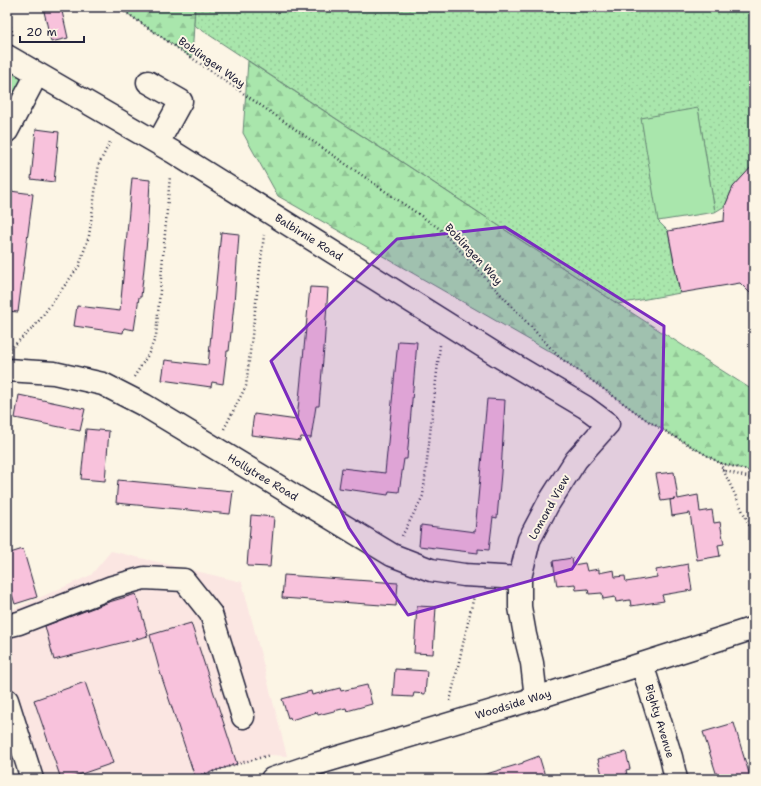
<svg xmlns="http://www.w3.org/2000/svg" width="761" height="786" viewBox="0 0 761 786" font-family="'Shantell Sans',sans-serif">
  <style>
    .built { fill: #fbe6e2 }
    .grass { fill: url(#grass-tufts); stroke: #668474 }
    .forest { fill: url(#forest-firs); stroke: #668474 }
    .park { fill: url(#park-dots); stroke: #668474 }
    .garden { fill: #a9e6ac; stroke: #668474 }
    .building { fill: #f8c2dc; stroke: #22223b }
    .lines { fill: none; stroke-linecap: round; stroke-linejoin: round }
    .minor-casing { stroke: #22223b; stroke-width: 25 }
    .path { stroke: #22223b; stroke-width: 2.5; stroke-dasharray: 1 3; stroke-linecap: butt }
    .minor { stroke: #fcf5e5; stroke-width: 22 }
    .marked { fill: #7b2cbf; fill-opacity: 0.2; stroke: #7b2cbf; stroke-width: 3; stroke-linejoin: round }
    .labels { text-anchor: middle; stroke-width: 4; stroke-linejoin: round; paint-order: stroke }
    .street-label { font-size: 11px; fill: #22223b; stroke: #fcf5e5 }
  </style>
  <defs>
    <pattern id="grass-tufts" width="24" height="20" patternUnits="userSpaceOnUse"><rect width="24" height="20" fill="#a9e6ac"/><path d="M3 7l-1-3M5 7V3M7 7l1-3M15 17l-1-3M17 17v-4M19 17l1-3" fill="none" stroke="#91c595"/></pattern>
    <pattern id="forest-firs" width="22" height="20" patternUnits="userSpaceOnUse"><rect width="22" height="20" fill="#a9e6ac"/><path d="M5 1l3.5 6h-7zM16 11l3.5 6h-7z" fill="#91c595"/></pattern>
    <pattern id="park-dots" width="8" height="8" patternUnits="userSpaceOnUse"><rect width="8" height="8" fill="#a9e6ac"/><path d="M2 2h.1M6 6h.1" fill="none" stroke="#91c595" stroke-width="1.8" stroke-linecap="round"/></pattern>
  </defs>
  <rect width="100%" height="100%" fill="#fcf5e5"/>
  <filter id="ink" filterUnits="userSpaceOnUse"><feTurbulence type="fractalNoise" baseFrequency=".025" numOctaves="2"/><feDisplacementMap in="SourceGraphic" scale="8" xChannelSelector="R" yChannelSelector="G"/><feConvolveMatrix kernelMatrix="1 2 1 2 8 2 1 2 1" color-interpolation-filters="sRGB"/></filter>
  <g filter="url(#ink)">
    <path class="built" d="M 111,551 L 242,582 L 287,756 L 270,755 L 190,779 L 32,779 L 7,699 L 7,612 L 91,575 Z"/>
    <path class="grass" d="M 7,56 L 37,74 L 7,131 Z"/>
    <path class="forest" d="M 118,7 L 195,7 L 192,58 Z
      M 248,61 L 618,304 L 754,391 L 754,472 L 720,463 L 648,421 L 559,357 L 278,196 L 243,133 Z"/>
    <path class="park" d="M 195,7 L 754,7 L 754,169 L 746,173 L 733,187 L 725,206 L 715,212 L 698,109 L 658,221 L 668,231 L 680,293 L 618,304 L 194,25 Z"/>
    <path class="garden" d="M 698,108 L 715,212 L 658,221 L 641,118 Z"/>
    <path class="building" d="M 43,7 L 61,7 L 68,38 L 51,42 Z
      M 36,129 L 59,132 L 54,182 L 31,179 Z
      M 754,164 L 754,297 L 740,283 L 680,293 L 668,231 L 724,221 L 725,206 L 733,187 Z
      M 132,178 L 150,180 L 147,239 L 141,297 L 139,297 L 134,330 L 124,328 L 123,333 L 74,326 L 77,306 L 120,311 Z
      M 10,191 L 33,194 L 18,312 L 7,311 L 7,213 Z
      M 221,232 L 239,234 L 234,304 L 229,351 L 227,351 L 223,384 L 212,382 L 211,387 L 162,380 L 165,360 L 208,365 Z
      M 310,287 L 328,288 L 324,348 L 319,406 L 316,406 L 311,438 L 301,437 L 300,441 L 251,435 L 254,414 L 297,420 Z
      M 398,341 L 417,342 L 407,459 L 404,459 L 399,492 L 389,491 L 388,495 L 339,488 L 342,468 L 385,473 Z
      M 19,395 L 85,409 L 80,431 L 15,418 Z
      M 487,399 L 505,400 L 501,473 L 497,518 L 493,517 L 489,550 L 478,549 L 478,553 L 419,546 L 421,525 L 475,532 Z
      M 86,429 L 109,431 L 105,481 L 81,479 Z
      M 674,472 L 678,499 L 698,495 L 700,512 L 712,510 L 714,523 L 720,522 L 724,544 L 718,545 L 720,556 L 697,560 L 690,513 L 672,516 L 670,500 L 675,499 L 661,501 L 656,474 Z
      M 118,480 L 233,491 L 230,514 L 116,503 Z
      M 251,515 L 274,517 L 270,567 L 247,566 Z
      M 23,549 L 37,597 L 15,604 L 7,578 L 7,554 Z
      M 572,558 L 573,565 L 585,563 L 587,571 L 599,569 L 599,573 L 614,570 L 615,577 L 625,576 L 626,582 L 657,577 L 656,570 L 688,564 L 692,590 L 662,595 L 664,601 L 631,606 L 630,600 L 616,602 L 615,597 L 603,599 L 602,593 L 589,594 L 588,589 L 576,590 L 575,584 L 557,586 L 553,561 Z
      M 284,575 L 398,583 L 396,606 L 282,598 Z
      M 136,594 L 148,636 L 54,660 L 45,626 L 109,602 Z
      M 417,606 L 436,607 L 433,654 L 414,653 Z
      M 191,623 L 237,764 L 195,777 L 160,672 L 150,635 Z
      M 395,669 L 427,671 L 425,694 L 414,693 L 413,697 L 393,696 Z
      M 85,682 L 113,763 L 67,779 L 61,779 L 34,700 Z
      M 367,685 L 372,704 L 347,711 L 346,708 L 318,715 L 317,712 L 291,720 L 290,717 L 288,718 L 282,699 L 311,691 L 312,695 L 340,688 L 341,691 Z
      M 734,723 L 743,754 L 751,779 L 718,779 L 703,732 Z
      M 626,752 L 630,769 L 626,770 L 628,779 L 603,779 L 598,759 Z
      M 539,756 L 546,779 L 484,779 L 483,775 L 523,763 L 523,762 Z"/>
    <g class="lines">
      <defs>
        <path id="minor" d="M 7,56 L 173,152 L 497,355 L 585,407 L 608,424 L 576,460 L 548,504 L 529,540 L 520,578 L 520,607 L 525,635 L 532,663 L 536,698
          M 148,82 L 181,101 L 158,143
          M 7,131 L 37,74
          M 7,370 L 54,373 L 103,384 L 144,405 L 392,555 L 431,570 L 464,575 L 520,578
          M 7,626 L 19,623 L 112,587 L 144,578 L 184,580 L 211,614 L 243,717
          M 642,664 L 671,757 L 676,779
          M 7,700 L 32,779
          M 272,779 L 316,764 L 536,698 L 754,628"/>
      </defs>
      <use href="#minor" class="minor-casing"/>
      <path class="path" d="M 118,7 L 440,229 L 559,357 L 648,421 L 720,463 L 754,472
        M 7,15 L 13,35
        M 10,349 L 35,326 L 79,266 L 89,236 L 99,164 L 111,140
        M 134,377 L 148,355 L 156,336 L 170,176
        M 224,429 L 246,386 L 264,235
        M 720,463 L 754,535
        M 722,470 L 754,479
        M 402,536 L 423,496 L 440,345
        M 450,701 L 474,596
        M 186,779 L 195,777 L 237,764 L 270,755"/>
      <use href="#minor" class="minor"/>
    </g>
  </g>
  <path class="marked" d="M 505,227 L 664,326 L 662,430 L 572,569 L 408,615 L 349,528 L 271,361 L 397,239 Z"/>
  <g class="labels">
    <g class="street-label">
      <text transform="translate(212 62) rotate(35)" y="4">Boblingen Way</text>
      <text transform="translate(309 237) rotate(32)" y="4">Balbirnie Road</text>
      <text transform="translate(474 254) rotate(47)" y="4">Boblingen Way</text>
      <text transform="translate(263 477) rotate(31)" y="4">Hollytree Road</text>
      <text transform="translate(549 507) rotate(-61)" y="4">Lomond View</text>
      <text transform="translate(513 704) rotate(-17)" y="4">Woodside Way</text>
      <text transform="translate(660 721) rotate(73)" y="4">Bighty Avenue</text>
    </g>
  </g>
  <rect width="761" height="786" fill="none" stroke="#fcf5e5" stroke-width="24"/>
  <rect x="12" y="12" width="737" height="762" fill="none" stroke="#22223b" stroke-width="1.5" filter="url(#ink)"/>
  <path d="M20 36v6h64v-6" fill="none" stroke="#22223b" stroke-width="2"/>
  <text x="26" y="36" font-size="12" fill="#22223b" stroke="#fcf5e5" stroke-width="3" paint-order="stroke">20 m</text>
</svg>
